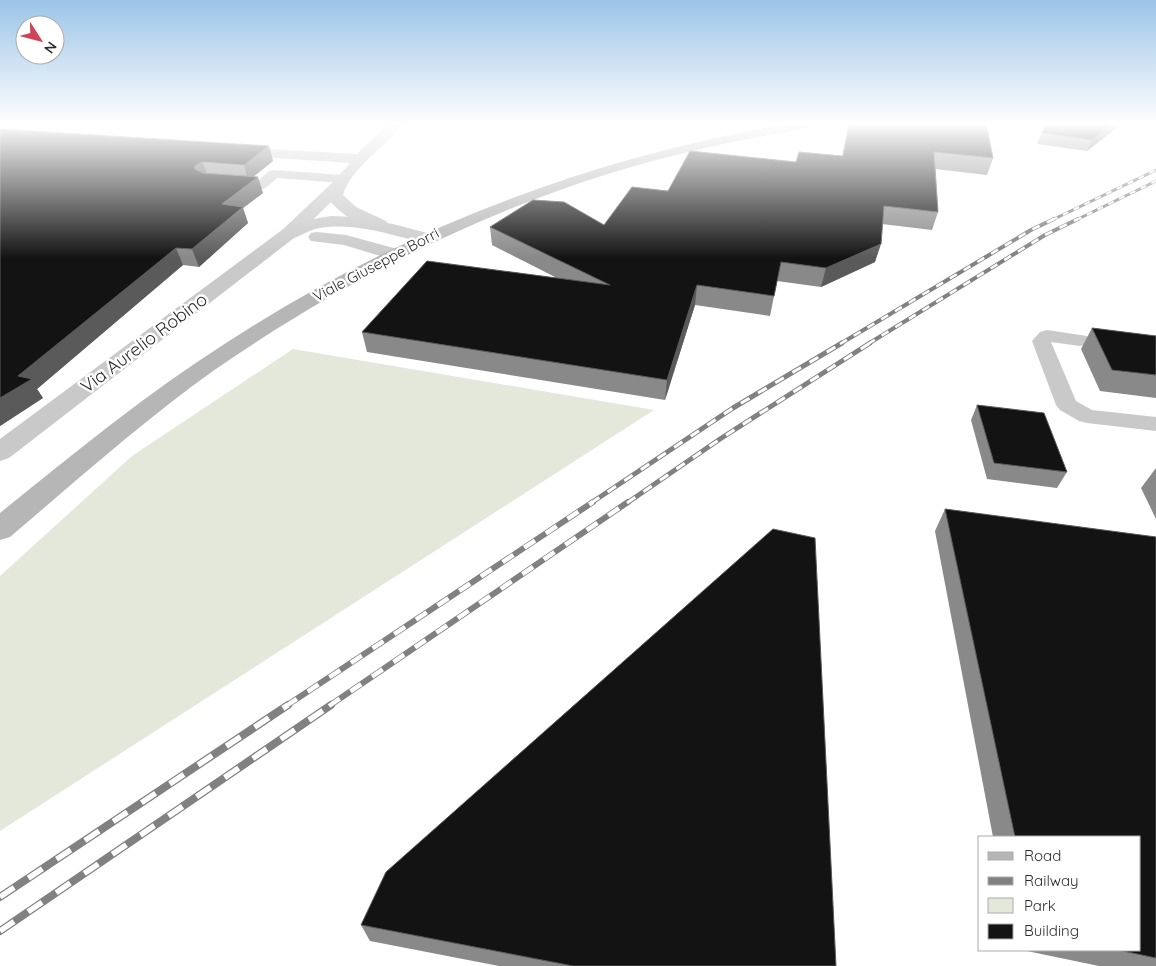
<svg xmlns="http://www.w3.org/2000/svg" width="1156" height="966" viewBox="0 0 1156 966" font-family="Quicksand,sans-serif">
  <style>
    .green { fill: #e3e8db }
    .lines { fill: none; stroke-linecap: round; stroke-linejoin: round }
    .service { fill: #c9c9c9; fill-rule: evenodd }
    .minor { fill: #c9c9c9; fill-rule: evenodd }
    .tertiary { fill: #c9c9c9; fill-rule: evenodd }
    .secondary { fill: #b6b6b6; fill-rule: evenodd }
    .rail-far4-casing { stroke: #818181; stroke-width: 3 }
    .rail-far3-casing { stroke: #818181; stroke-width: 4 }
    .rail-far2-casing { stroke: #818181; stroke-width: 5 }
    .rail-far1-casing { stroke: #818181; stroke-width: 6 }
    .rail-casing { stroke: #818181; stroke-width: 8 }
    .rail-far4 { stroke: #fff; stroke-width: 2; stroke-dasharray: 6; stroke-linecap: butt }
    .rail-far3 { stroke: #fff; stroke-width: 2.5; stroke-dasharray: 8; stroke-linecap: butt }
    .rail-far2 { stroke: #fff; stroke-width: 3; stroke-dasharray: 10; stroke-linecap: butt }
    .rail-far1 { stroke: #fff; stroke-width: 4.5; stroke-dasharray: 13; stroke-linecap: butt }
    .rail { stroke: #fff; stroke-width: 5.5; stroke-dasharray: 17; stroke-linecap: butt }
    .wall { fill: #898989 }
    .shaded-wall { fill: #5a5a5a }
    .building { fill: #131313; stroke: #5a5a5a }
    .labels { text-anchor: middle; stroke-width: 5; stroke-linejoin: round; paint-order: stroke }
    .far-street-label { font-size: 15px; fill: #2c2c2c; stroke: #fff }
    .street-label { font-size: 18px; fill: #2c2c2c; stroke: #fff }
  </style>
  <rect width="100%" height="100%" fill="#fff"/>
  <path class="green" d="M 293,349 L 654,410 L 0,831 L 0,576 L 132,456 Z"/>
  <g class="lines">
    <path class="service" d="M 274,170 L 343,175 L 350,179 L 343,183 L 277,178 C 272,182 267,188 261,190 C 254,193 226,190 222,185 L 229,181 L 255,183 L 269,171 Z
      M 1047,330 L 1087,336 L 1089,340 L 1087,344 L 1080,346 L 1051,342 L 1076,401 L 1092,410 L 1156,417 L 1156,431 L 1087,423 L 1079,421 L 1060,410 L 1056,405 L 1032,341 L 1040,332 Z"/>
    <path class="minor" d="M 390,123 L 404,123 C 387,146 351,167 343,195 L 356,207 L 386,221 L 389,225 L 386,229 C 368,233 342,215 331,202 L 294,238 L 288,239 L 282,238 L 279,234 L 282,230 L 332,183 L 350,163 L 234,155 L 229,154 L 227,151 L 229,148 L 234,147 L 357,154 Z"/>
    <path class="tertiary" d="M 331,216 C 366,216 398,225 431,234 L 434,238 L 431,242 L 425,243 C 391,235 356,222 320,228 C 311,229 303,235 294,238 L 9,458 L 0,461 L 0,439 L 282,230 L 307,220 Z
      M 317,232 L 346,235 L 401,250 L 403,254 L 401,258 L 394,260 L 344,245 L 311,241 L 308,237 L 311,233 Z"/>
    <path class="secondary" d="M 791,123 L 819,123 L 812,127 C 762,136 713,145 664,158 C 502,200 350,276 213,371 C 142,422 77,480 10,537 L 0,540 L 0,513 C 73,454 146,394 226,343 C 402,229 585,159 791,123 Z"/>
    <defs>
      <path id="rail-far4" d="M 1052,220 L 1156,170
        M 1076,220 L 1156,181"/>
      <path id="rail-far3" d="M 840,344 L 1031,230 L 1054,219
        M 868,344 L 1045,235 L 1078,219"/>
      <path id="rail-far2" d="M 591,503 L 733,408 L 842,343
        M 627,503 L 720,439 L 870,343"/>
      <path id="rail-far1" d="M 286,706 L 593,502
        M 329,706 L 628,502"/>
      <path id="rail" d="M 0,897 L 288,705
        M 0,931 L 331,705"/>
    </defs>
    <use href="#rail-far4" class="rail-far4-casing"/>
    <use href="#rail-far3" class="rail-far3-casing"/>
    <use href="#rail-far2" class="rail-far2-casing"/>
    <use href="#rail-far1" class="rail-far1-casing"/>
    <use href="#rail" class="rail-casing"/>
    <use href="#rail-far4" class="rail-far4"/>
    <use href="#rail-far3" class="rail-far3"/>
    <use href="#rail-far2" class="rail-far2"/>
    <use href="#rail-far1" class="rail-far1"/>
    <use href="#rail" class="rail"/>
  </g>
  <path class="wall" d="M 849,123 L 986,123 L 993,158 L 987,175 L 935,169 L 938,212 L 932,230 L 882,224 L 875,262 L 821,287 L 777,281 L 770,316 L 695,305 L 665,400 L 367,352 L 362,332 L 557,278 L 492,245 L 490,227 L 604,225 L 668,191 L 796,162 L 842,156 Z
    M 1046,123 L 1123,123 L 1087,151 L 1037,144 Z
    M 0,129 L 269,146 L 273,161 L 253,177 L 263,193 L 243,208 L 248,223 L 199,267 L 183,265 L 37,389 L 43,398 L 0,426 Z
    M 1092,328 L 1156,336 L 1156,398 L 1100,391 L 1081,349 Z
    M 977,405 L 1067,472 L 1057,488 L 987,479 L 971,420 Z
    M 1156,468 L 1156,519 L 1141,488 Z
    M 945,509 L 1156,537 L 1156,966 L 1099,966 L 1022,950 L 1140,950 L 1140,837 L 993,837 L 935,531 Z
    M 361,925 L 836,966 L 499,966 L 370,941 Z"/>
  <path class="shaded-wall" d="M 1114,123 L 1123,123 L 1087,151 L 1092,140 Z
    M 269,146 L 273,161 L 248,181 L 244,165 Z
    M 203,162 L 208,177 L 195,169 L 195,166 Z
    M 258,177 L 263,193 L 243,208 L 248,223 L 199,267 L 192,249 L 222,204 Z
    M 881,244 L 875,262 L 821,287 L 826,268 Z
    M 176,248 L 183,265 L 37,389 L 43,398 L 0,426 L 0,398 L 18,376 Z
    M 697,285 L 695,305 L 665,400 L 667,380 Z"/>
  <path class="building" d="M 849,123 L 986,123 L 993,158 L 934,152 L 938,212 L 884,206 L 881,244 L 826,268 L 781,262 L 774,296 L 697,285 L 667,380 L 362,332 L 427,261 L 610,285 L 490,227 L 533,200 L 564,202 L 604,225 L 632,187 L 668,191 L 690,151 L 796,162 L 799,152 L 843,156 Z
    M 1046,123 L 1114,123 L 1092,140 L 1042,133 Z
    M 0,129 L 269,146 L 244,165 L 203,162 L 195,166 L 195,169 L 203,173 L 258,177 L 222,204 L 243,207 L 192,249 L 176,248 L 18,376 L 32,379 L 0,398 Z
    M 1092,328 L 1156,336 L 1156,375 L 1112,370 Z
    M 977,405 L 1044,413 L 1067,472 L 994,463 Z
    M 945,509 L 1156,537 L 1156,958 L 1118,950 L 1140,950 L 1140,837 L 1015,837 Z
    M 773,529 L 815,538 L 836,966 L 573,966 L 361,925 L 386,872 Z"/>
  <linearGradient id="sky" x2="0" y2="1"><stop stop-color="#9bc4e7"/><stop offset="0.48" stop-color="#fff"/><stop offset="1" stop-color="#fff" stop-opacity="0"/></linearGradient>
  <rect width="1156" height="258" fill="url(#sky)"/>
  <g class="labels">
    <g class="far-street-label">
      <text transform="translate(376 265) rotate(-28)" y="5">Viale Giuseppe Borri</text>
    </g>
    <g class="street-label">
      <text transform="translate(144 343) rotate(-37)" y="6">Via Aurelio Robino</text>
    </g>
  </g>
  <rect x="978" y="836" width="162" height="115" fill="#ffffff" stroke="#ababab"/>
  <rect x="988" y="852" width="25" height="8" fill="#b6b6b6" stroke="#ababab"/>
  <text x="1024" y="861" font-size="15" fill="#2c2c2c">Road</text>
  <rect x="988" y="877" width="25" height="8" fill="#818181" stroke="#ababab"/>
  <text x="1024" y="886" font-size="15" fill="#2c2c2c">Railway</text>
  <rect x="988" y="898" width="25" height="15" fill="#e3e8db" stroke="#ababab"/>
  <text x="1024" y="911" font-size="15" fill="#2c2c2c">Park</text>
  <rect x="988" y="924" width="25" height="15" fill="#131313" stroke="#ababab"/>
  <text x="1024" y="936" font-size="15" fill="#2c2c2c">Building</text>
  <g transform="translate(40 40) rotate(126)"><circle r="24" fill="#ffffff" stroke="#ababab"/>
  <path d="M0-4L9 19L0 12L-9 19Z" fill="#cf4258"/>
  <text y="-8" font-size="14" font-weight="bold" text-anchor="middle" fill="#2c2c2c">N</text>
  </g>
</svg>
